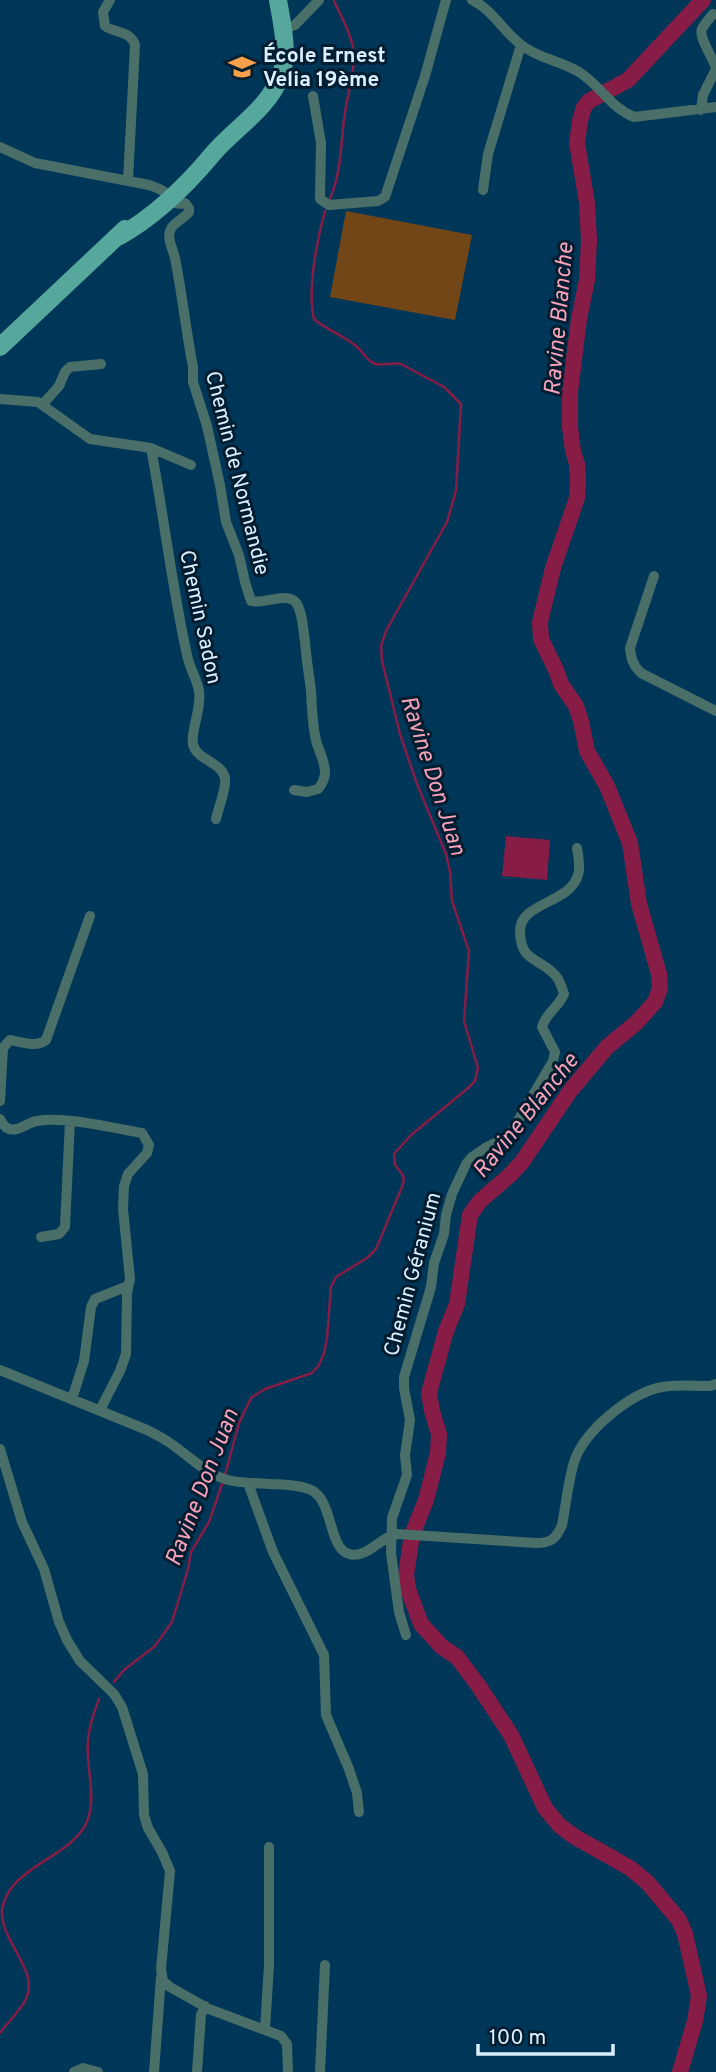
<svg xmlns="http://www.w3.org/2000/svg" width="716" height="2072" viewBox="0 0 716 2072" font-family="Overpass,sans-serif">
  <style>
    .green { fill: #734617 }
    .water { fill: #871c46 }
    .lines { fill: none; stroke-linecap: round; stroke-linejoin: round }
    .stream { stroke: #871c46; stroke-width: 2.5 }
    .river { stroke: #871c46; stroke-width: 16 }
    .street { stroke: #496f68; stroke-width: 10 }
    .primary { stroke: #56a89c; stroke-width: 18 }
    .labels { text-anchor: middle; stroke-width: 6; stroke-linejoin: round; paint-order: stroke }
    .poi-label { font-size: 21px; font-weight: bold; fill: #dcefff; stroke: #021d30; text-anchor: start }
    .street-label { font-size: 21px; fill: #dcefff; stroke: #021d30 }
    .water-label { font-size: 23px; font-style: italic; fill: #f8a2b9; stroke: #021d30 }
  </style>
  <rect width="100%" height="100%" fill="#003758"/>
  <path class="green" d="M 346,211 L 472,235 L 455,320 L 330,297 Z"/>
  <path class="water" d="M 506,836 L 550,840 L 547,880 L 502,876 Z"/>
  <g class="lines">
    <path class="stream" d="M 330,199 C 343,169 340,138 346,107 C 349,87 356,68 353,47 C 350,32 341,15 334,1
      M 225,1475 L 239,1423 L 251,1398 L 265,1389 L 312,1373 L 319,1365 L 324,1353 L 327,1338 L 331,1287 L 336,1277 L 367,1258 L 376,1249 L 402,1187 C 407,1172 400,1175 395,1164 C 395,1163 394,1155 394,1154 L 411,1135 L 467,1089 L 475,1081 L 478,1068 L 464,1021 L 469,951 L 452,901 L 450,872 L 446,854 L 417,784 L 400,734 L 382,661 L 381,646 L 386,631 L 447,522 L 456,491 L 461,404 L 444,387 L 401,364 C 391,362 382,367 373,363 C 366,359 363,352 357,347 C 344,335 326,330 314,319 C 307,291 317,239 325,211
      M 114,1682 L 124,1670 L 155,1646 L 172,1622 L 188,1569 L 191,1552 L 209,1522 L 223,1481
      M 0,2033 C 8,2022 20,2011 26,1999 C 40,1970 0,1942 2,1910 C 8,1869 62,1860 83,1829 C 100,1804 85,1768 88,1740 C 89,1726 94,1712 99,1699"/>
    <path class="river" d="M 680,2072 L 695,2021 L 699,1996 L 685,1934 L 679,1920 L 647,1882 L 630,1868 L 575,1837 L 560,1826 L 545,1808 L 511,1735 L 478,1685 L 457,1657 L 442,1647 L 421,1624 L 408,1589 L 406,1575 L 412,1535 L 426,1500 L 438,1453 L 439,1434 L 432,1411 L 429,1393 L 446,1331 L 457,1304 L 470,1215 L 480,1201 L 510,1175 L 522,1162 L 570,1091 L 607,1047 L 636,1023 L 655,1002 L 660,988 L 659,974 L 639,904 L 630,843 L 607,786 L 587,751 L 581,721 L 576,706 L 561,684 L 556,670 L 541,639 L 540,622 L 553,568 L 577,498 L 578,481 L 577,464 L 573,451 L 570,427 L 570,392 L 579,319 L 587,280 L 589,240 L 587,203 L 577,143 L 580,121 L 584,107 L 589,101 L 628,80 L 703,0"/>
    <path class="street" d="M 110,0 L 103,12 L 105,26 C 115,33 131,31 135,45 L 128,180
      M 472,0 C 493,10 502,30 520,44 C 537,58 561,61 579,72 C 600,85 611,108 634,117 L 716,107
      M 283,30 L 295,25 L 319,0
      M 313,96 L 321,143 L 320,199 L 329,205 L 378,201 L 385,197 L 425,76 L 446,0
      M 701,110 L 703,95 L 716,69 C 714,58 698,38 702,29 C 704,24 710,18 713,14
      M 0,147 L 35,163 L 149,185 C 155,187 161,189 166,193 C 173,200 173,206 185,203 L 189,208 L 189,212 C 184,219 172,223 170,231 C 167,238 173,250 175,258 C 182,293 186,331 193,367 L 193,382 L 207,426 L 220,485 L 226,522 L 239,555 L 245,582 L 251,601 C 263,605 289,590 297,604 C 303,614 303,630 305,641 C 306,658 309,674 311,690 C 312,708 312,727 317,744 C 323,761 331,774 318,789 L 307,792 L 294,790
      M 483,190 L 488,154 L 521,45
      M 0,399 L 38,402 L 90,439 L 151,448 L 191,465
      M 43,404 L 59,386 L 65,372 L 70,367 L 101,364
      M 151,448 C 164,517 172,587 187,655 C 189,667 197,679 199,691 C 202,709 190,732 193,744 C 196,760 222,762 225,778 C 227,787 218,809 216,819
      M 654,576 L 630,648 C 631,659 633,665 641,673 L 716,711
      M 0,1101 L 3,1048 L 10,1040 C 22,1042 36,1048 46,1040 L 90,916
      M 0,1119 C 4,1127 8,1131 17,1129 C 24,1127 30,1122 37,1121 C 66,1116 112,1128 142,1133 L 149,1145 L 147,1153 L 128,1174 L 124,1186 L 123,1209 L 130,1279 L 127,1293 L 126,1354 L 120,1371 L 100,1410
      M 41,1237 L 59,1234 L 65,1227 L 70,1121
      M 0,1370 L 147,1430 C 155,1434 163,1438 170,1443 C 189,1456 206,1474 228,1480 C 250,1486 297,1481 313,1491 C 333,1503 329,1549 349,1554 C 367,1559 380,1537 397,1534 L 536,1543 C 551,1543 556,1539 562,1525 C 566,1505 568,1482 574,1462 C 584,1431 630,1393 662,1387 C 677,1384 694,1386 710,1386 L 716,1384
      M 72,1399 L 84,1361 L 91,1307 L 95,1299 L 128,1286
      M 0,1449 L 22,1522 L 44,1569 L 59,1622 L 67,1640 L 80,1661 L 114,1694 L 122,1707 L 143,1774 L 144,1815 L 148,1828 L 162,1852 L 170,1871 L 161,1969 L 163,1981 L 170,1987 L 209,2009 L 281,2036 L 287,2044 L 288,2072
      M 248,1483 L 273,1552 L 324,1655 L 326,1715 L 349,1769 L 357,1793 L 359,1812
      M 406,1635 L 399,1612 L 391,1553 L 392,1518 L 407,1475 L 405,1455 L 410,1420 L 404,1388 L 404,1377 L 431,1287 L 434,1263 L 444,1234 L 446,1215 L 452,1194 L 466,1164 L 472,1157 L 485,1148 L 509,1136 L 553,1061 L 555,1052 L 542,1027 C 545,1014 558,1008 564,994 C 562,988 560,980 555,975 C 539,957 521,963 520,932 C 519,902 570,904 578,875 C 581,867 578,856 577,848
      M 265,2030 L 269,1965 L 269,1847
      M 74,2072 L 83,2068 L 98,2072
      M 154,2072 L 161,1977
      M 197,2072 L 201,2015 L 205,2006
      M 320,2072 L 325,1965"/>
    <path class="primary" d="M 118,237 C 154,217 185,187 211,156 C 233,129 268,110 281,75 C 289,52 282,24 278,0
      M 0,347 L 125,229"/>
  </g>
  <defs>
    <symbol id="school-bare" viewBox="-9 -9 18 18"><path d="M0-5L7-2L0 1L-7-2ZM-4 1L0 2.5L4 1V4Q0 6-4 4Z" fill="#f8a14a" stroke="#021d30" stroke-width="2.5" paint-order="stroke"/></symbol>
  </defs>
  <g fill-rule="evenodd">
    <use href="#school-bare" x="223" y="48" width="38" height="38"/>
  </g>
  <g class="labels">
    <g class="poi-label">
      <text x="263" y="62">École Ernest<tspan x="263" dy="24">Velia 19ème</tspan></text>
    </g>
    <g class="street-label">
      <text transform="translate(238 473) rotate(76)" y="7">Chemin de Normandie</text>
      <text transform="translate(201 617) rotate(78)" y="7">Chemin Sadon</text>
      <text transform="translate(412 1274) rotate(-75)" y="7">Chemin Géranium</text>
    </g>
    <g class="water-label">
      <text transform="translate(558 319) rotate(-85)" y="8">Ravine Blanche</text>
      <text transform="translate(434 775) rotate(72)" y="8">Ravine Don Juan</text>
      <text transform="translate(525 1115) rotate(-51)" y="8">Ravine Blanche</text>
      <text transform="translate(201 1487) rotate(-69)" y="8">Ravine Don Juan</text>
    </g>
  </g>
  <path d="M478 2044v10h135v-10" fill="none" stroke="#dcefff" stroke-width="3.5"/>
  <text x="489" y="2044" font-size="21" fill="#dcefff" stroke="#021d30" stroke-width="5" paint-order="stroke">100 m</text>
</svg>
